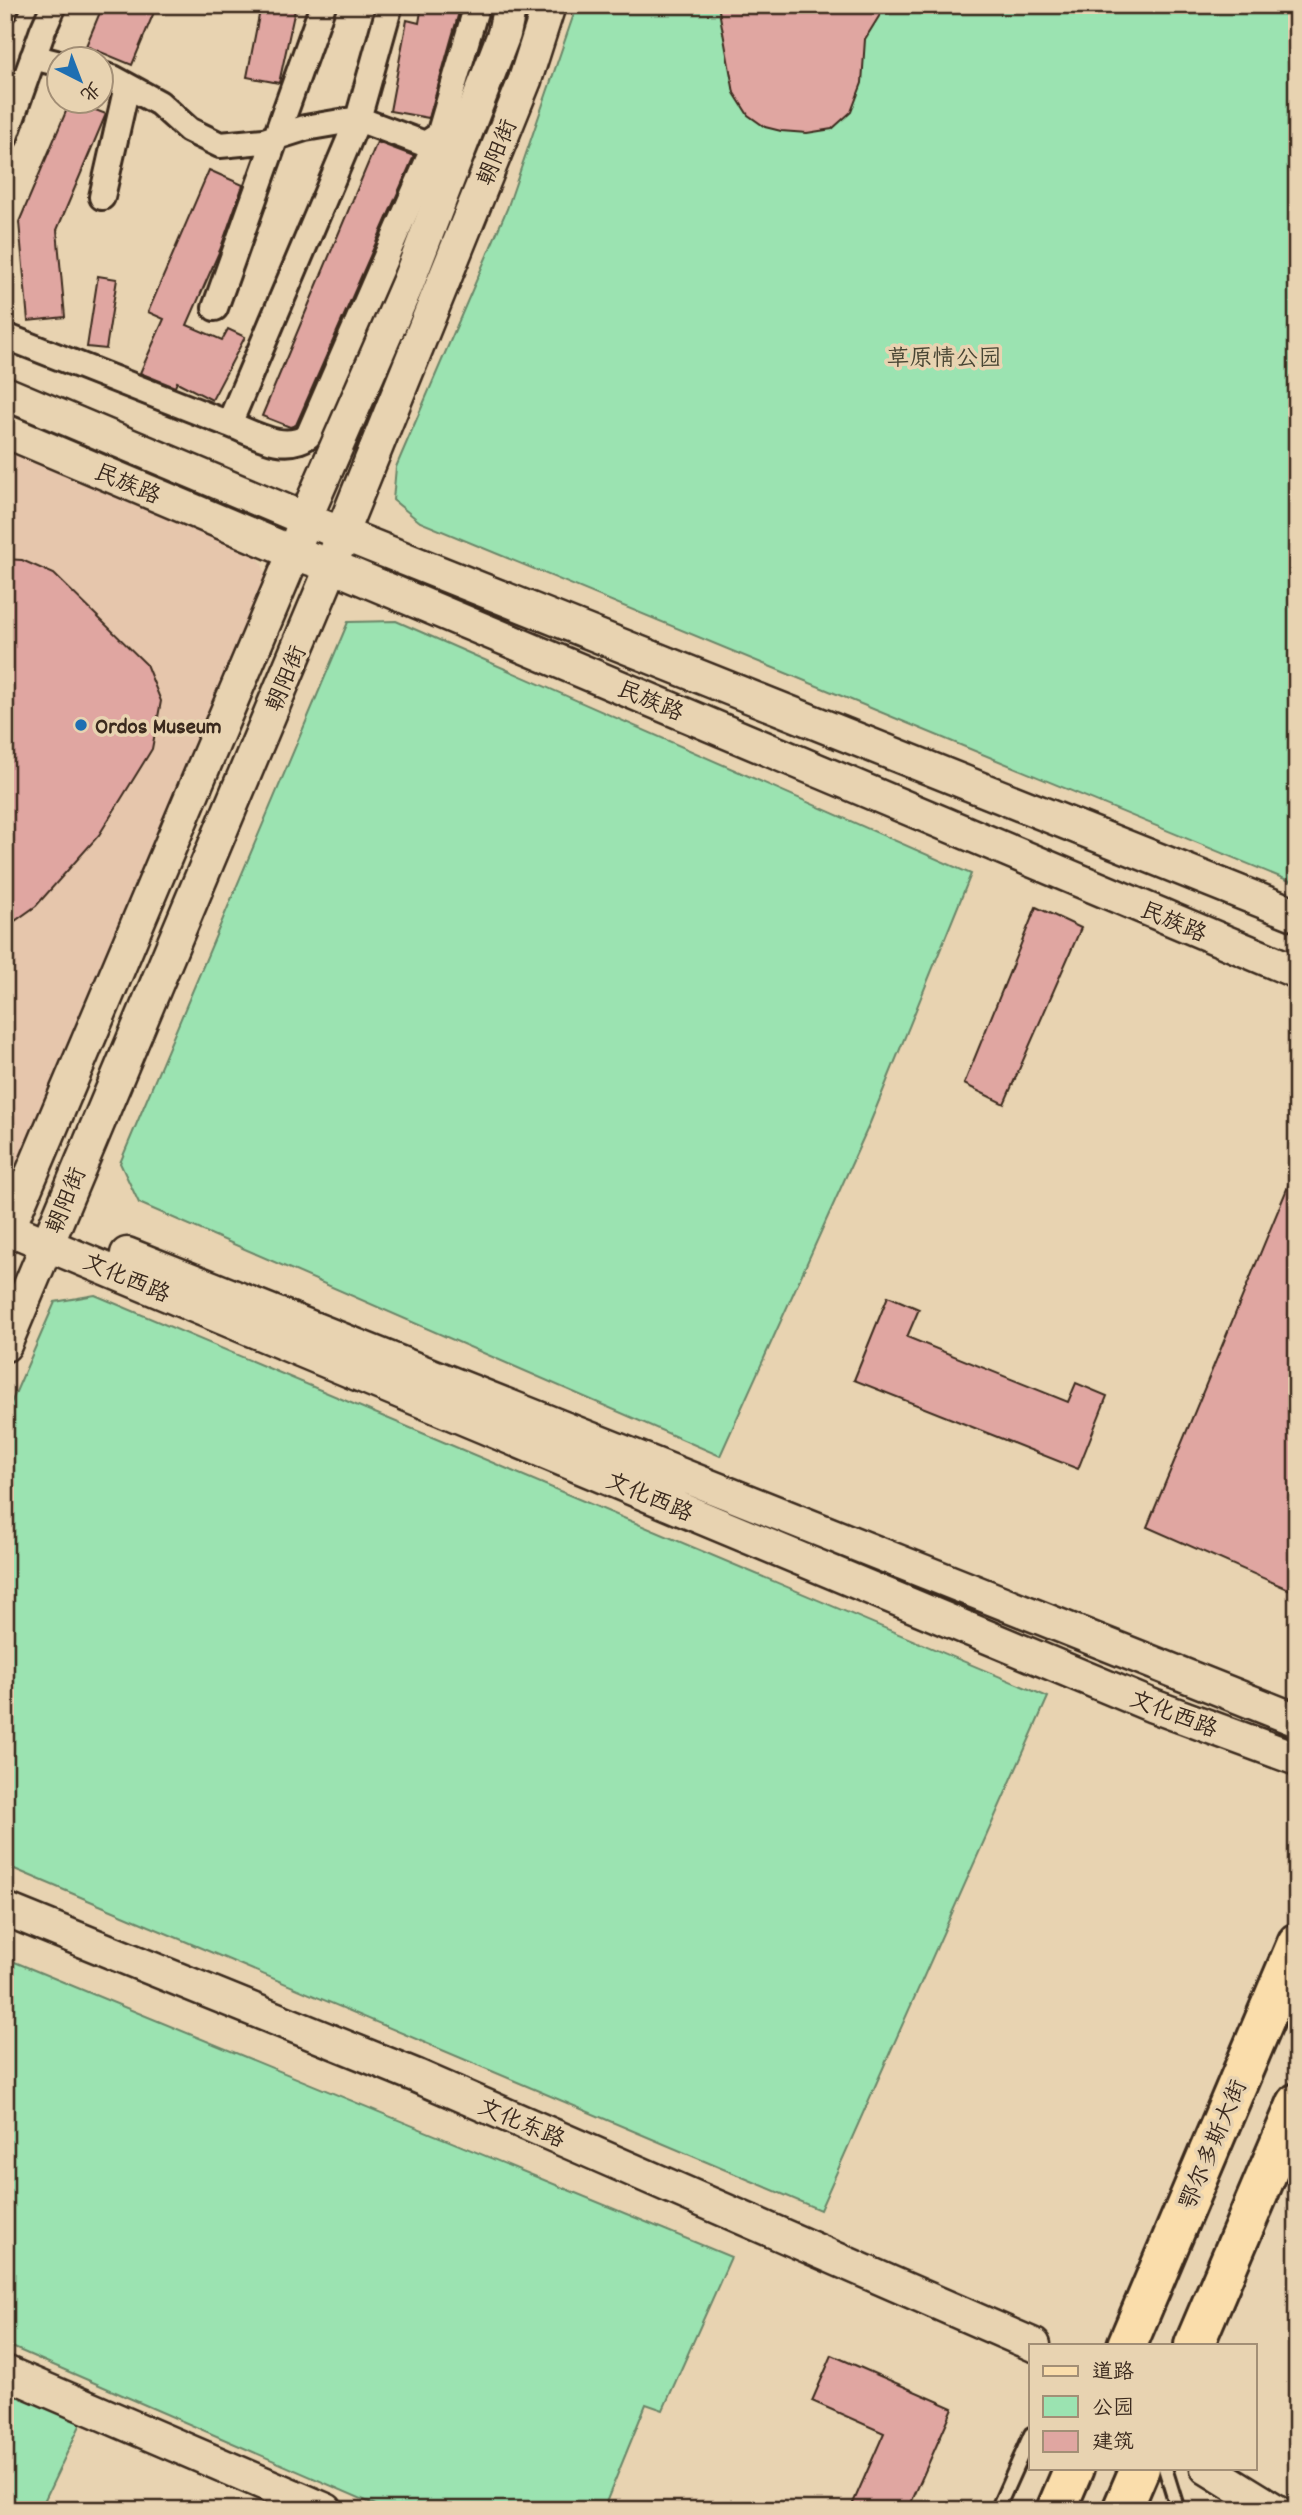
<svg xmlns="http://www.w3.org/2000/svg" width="1302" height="2515" viewBox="0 0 1302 2515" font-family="Dekko,'LXGW WenKai TC',sans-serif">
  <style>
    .built { fill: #e6c6ac }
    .green { fill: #9be3b1; stroke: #6b8668; stroke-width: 2 }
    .building { fill: #e0a6a1; stroke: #3b2a1e; stroke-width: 2 }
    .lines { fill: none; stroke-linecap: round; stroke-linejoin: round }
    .service-casing { stroke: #3b2a1e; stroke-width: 18 }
    .minor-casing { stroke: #3b2a1e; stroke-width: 30 }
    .tertiary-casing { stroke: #3b2a1e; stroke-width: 37 }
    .primary-casing { stroke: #3b2a1e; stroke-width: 44 }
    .service { stroke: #e8d3b1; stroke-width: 12 }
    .minor { stroke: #e8d3b1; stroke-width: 24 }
    .tertiary { stroke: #e8d3b1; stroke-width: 32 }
    .primary { stroke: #faddab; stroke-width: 38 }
    .poi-dot { fill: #1f6fb2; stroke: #e8d3b1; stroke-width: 2.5 }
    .labels { text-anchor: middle; stroke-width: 7; stroke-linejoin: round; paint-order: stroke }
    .street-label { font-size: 23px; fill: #3b2a1e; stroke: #e8d3b1 }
    .park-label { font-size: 23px; fill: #494634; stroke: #e8d3b1 }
    .poi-label { font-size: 23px; font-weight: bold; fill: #3b2a1e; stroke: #e8d3b1; text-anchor: start }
  </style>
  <rect width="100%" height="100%" fill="#e8d3b1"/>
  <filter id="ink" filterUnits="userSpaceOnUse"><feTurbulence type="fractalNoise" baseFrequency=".0143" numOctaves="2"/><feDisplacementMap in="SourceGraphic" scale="14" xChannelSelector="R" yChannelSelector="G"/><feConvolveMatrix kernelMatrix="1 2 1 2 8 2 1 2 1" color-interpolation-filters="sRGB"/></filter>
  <g filter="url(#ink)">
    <path class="built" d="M 5,447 L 252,549 L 261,562 L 270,585 L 17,1176 L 5,1180 Z"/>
    <path class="green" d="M 577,5 L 1297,5 L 1297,884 L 420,522 L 393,500 L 396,467 L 507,209 Z
      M 396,621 L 971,874 L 870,1123 L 720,1456 L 139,1203 L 120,1163 L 348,622 Z
      M 95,1295 L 1048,1697 L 820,2210 L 5,1865 L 5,1417 L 55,1302 Z
      M 5,1958 L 731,2257 L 663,2410 L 646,2404 L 603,2510 L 387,2510 L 5,2344 Z
      M 5,2388 L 83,2419 L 40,2510 L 5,2510 Z"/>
    <path class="building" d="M 103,5 L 157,5 L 132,65 L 86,46 Z
      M 261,5 L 296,5 L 279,83 L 247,77 Z
      M 422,5 L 461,5 L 429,118 L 390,111 L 407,20 L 419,23 Z
      M 718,5 L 886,5 L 865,39 L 862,83 L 851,112 L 832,129 L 807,133 L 781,131 L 765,127 L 748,115 L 734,93 Z
      M 70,102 L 75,102 L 106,114 L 57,230 L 65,317 L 28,321 L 19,222 Z
      M 377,142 L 414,156 L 296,425 L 290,427 L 262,416 Z
      M 209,170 L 243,185 L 220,250 L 187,325 L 222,340 L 228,329 L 245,337 L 212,400 L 177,382 L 175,387 L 140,373 L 164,319 L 148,312 Z
      M 98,276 L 117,279 L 106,349 L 87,347 Z
      M 5,559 L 22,560 L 54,574 L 146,664 L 161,701 L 152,749 L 99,835 L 36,906 L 5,928 Z
      M 1036,907 L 1081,928 L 1004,1104 L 964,1084 Z
      M 1296,1167 L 1297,1167 L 1297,1593 L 1147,1527 Z
      M 888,1296 L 919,1309 L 907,1337 L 1068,1402 L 1076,1383 L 1107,1396 L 1078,1469 L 854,1380 Z
      M 832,2355 L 953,2408 L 908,2510 L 850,2510 L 884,2433 L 812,2401 Z"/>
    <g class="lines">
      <defs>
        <path id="service" d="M 1165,2468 L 1178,2510
          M 997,2510 L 1031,2434"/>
        <path id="minor" d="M 390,5 L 358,119 L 425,144 L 439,135 L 477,5
          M 5,10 L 7,5
          M 33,57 L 60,64
          M 102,75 L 113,78 L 159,103 L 189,130 L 220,145 L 264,141 L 305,128 L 358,119
          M 358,119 L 229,424 C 253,433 284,453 308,436 L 439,135
          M 5,137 L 43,30 L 54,5
          M 102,197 L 127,86
          M 215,308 L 323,5
          M 5,336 L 229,424"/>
        <path id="tertiary" d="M 5,393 L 305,519 L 1297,915
          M 5,431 L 294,553 L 332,566 L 1297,972
          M 5,1227 L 1153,1706 L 1297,1759
          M 5,1237 L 294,553 L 305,519 L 407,285 L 504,34 L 510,5
          M 127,1254 L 1297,1720
          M 5,1345 L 332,566 L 342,532 L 525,80 L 549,5
          M 5,1909 L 417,2076 L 1034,2345
          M 5,2372 L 326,2510
          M 1207,2468 L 1275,2510"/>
        <path id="primary" d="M 1127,2345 L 1297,1943
          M 1194,2345 L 1297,2103
          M 1056,2510 L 1074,2468
          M 1122,2510 L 1140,2468"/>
      </defs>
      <use href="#service" class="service-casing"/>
      <use href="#minor" class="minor-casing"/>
      <use href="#tertiary" class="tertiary-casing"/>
      <use href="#primary" class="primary-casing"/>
      <use href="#service" class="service"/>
      <use href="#minor" class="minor"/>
      <use href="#tertiary" class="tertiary"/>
      <use href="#primary" class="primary"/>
    </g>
  </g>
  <circle class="poi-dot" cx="81" cy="725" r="7"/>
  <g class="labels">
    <g class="street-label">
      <text transform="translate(496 152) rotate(-68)" y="8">朝阳街</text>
      <text transform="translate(128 483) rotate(23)" y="8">民族路</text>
      <text transform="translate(285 678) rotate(-67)" y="8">朝阳街</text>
      <text transform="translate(651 700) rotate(23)" y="8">民族路</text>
      <text transform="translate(1174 921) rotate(23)" y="8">民族路</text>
      <text transform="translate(65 1200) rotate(-68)" y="8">朝阳街</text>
      <text transform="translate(127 1277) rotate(23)" y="8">文化西路</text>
      <text transform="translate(650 1496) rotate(23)" y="8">文化西路</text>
      <text transform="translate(1174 1713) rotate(21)" y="8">文化西路</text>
      <text transform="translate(522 2122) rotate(23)" y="8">文化东路</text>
      <text transform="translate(1212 2144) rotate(-67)" y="8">鄂尔多斯大街</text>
    </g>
    <g class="park-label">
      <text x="944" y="365">草原情公园</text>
    </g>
    <g class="poi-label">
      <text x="95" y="733">Ordos Museum</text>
    </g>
  </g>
  <rect width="1302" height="2515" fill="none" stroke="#e8d3b1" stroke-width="28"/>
  <rect x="14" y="14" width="1274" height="2487" fill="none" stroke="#3b2a1e" stroke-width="2.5" filter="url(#ink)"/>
  <rect x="1029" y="2344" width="228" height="126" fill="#e8d3b1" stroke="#a38f76" stroke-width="2"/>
  <rect x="1043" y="2366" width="35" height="10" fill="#faddab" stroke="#a38f76" stroke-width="2"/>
  <text x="1092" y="2378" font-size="21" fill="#3b2a1e">道路</text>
  <rect x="1043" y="2396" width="35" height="21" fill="#9be3b1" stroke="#a38f76" stroke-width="2"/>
  <text x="1092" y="2414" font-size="21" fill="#3b2a1e">公园</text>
  <rect x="1043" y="2431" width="35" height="21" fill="#e0a6a1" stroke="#a38f76" stroke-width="2"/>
  <text x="1092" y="2448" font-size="21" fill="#3b2a1e">建筑</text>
  <g transform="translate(80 80) rotate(138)"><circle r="33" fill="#e8d3b1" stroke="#a38f76" stroke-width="2"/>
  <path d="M0-5L12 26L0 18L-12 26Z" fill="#1f6fb2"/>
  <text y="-10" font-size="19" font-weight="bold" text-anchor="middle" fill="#3b2a1e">北</text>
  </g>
</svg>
